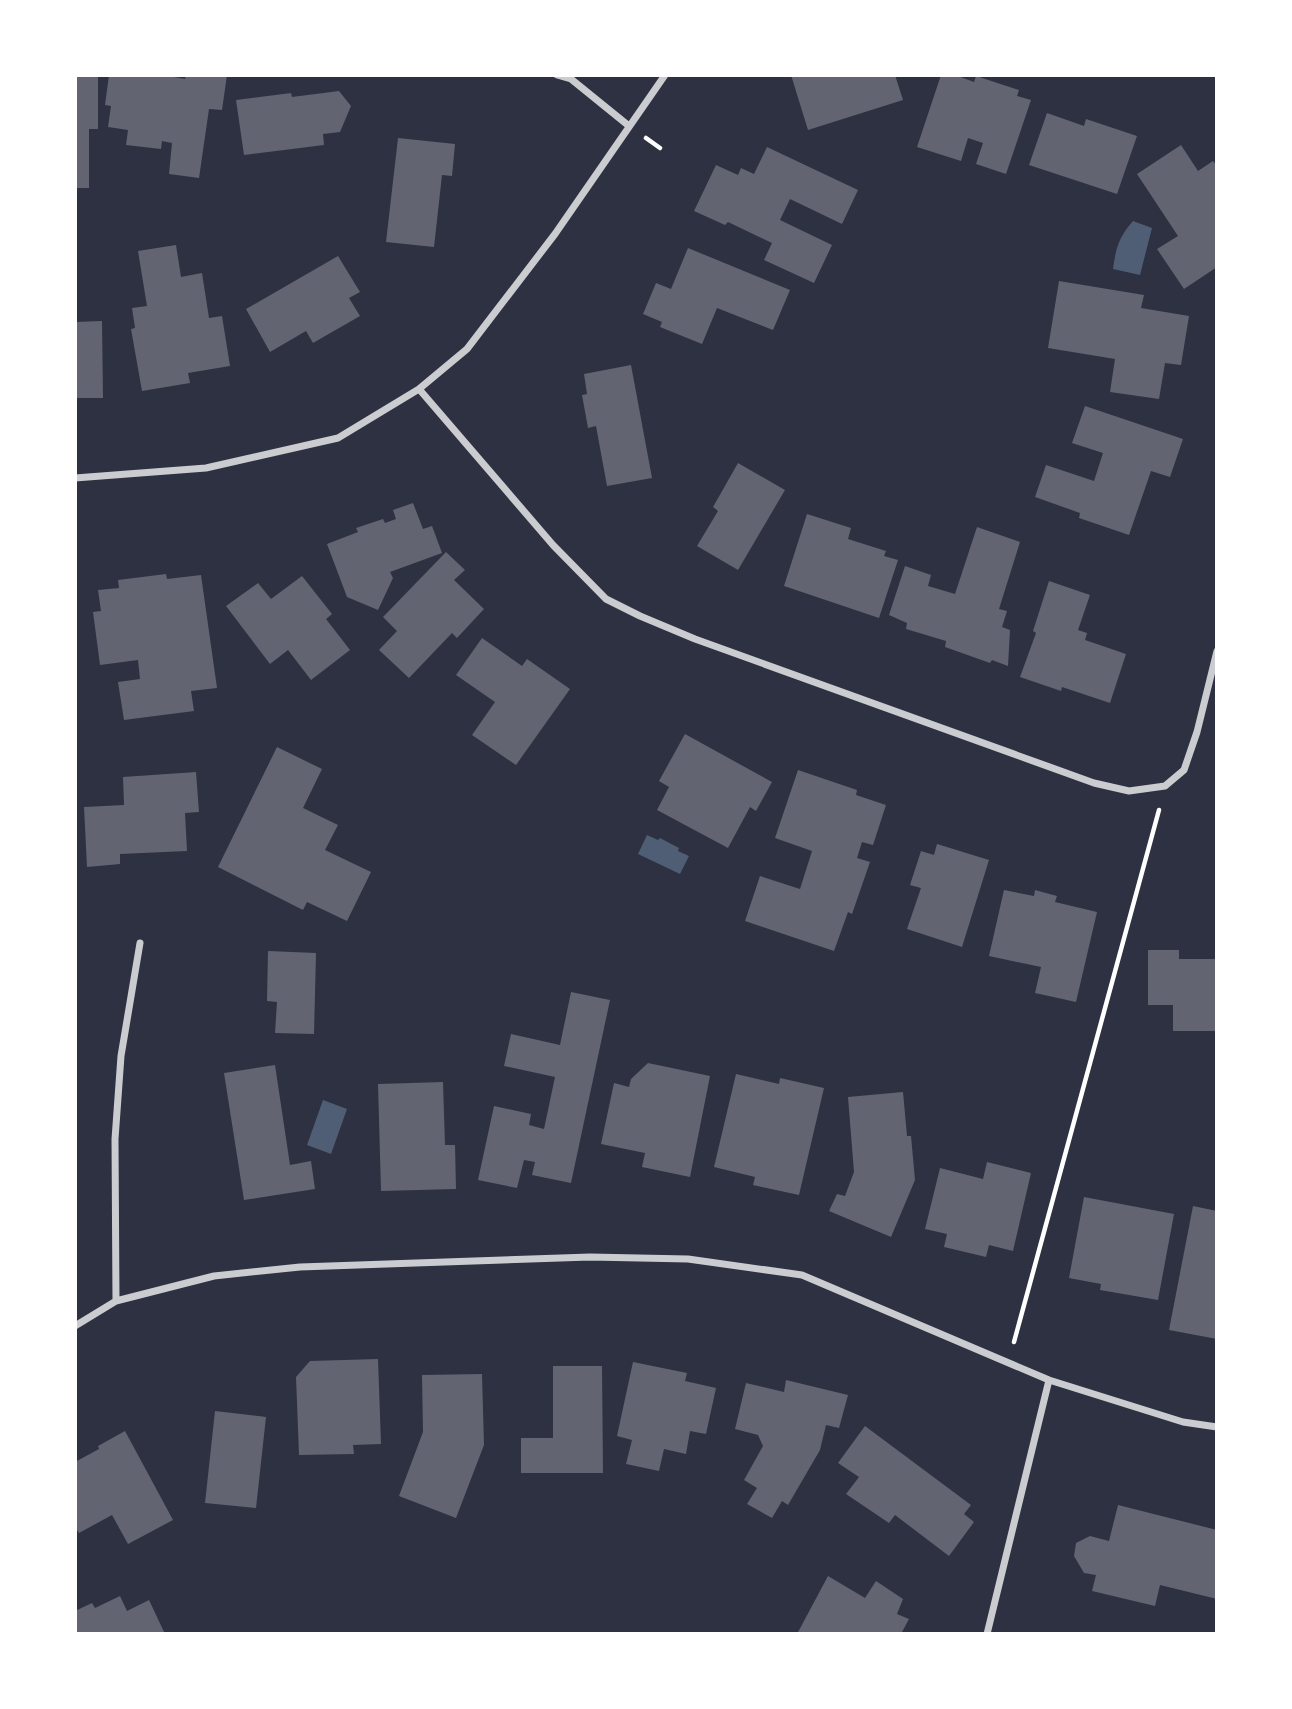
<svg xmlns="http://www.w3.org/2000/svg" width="1292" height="1709" viewBox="0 0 1292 1709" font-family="Spectral,serif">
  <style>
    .water { fill: #4f5d75 }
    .building { fill: #626471 }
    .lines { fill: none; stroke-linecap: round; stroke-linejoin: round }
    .path { stroke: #fff; stroke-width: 4.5 }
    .minor { stroke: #caccd0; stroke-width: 7 }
  </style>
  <rect width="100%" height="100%" fill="#2d3142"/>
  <path class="water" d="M 1133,221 L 1152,228 L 1140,275 L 1113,269 C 1116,247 1119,237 1133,221 Z
    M 647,835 L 658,840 L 660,838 L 679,848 L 678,851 L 689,856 L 680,874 L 638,854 Z
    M 323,1100 L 347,1109 L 331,1154 L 307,1145 Z"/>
  <path class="building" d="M 75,75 L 98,75 L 98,129 L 89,129 L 89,188 L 75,188 Z
    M 109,75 L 163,75 L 185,79 L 186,75 L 227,75 L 222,110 L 209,109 L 199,178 L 169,174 L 172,143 L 162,141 L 161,149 L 126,145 L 128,130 L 108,127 L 111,106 L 105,105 Z
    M 791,75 L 895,75 L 903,100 L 808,130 Z
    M 941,75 L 955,75 L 974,82 L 976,76 L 1019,90 L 1017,96 L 1031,100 L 1006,174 L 976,164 L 983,143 L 968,138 L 961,161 L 917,147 Z
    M 339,91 L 351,106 L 340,132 L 323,134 L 324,145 L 244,155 L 236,100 L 291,93 L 292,97 Z
    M 1047,113 L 1084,126 L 1086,119 L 1137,136 L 1117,194 L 1029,165 Z
    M 398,138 L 455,144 L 452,176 L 442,175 L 434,247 L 386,242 Z
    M 1181,145 L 1198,171 L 1213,161 L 1217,166 L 1217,267 L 1184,289 L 1157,249 L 1178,236 L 1137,174 Z
    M 767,147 L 858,190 L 842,224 L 790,199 L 780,220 L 832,245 L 814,283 L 764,260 L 772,243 L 728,222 L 725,225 L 694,211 L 716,165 L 738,175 L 741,168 L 754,174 Z
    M 176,245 L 181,277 L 202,273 L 209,318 L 222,316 L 230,366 L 188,373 L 190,383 L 142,391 L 131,329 L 135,328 L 132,308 L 147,306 L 138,251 Z
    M 688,248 L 790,290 L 773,330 L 717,308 L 702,344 L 660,327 L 662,322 L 643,314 L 656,283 L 671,289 Z
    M 338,256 L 360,292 L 349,298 L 360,316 L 313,343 L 306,331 L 270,352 L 246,309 Z
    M 1059,281 L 1144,295 L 1141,308 L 1189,316 L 1181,365 L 1165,363 L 1159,399 L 1110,392 L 1115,359 L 1048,348 Z
    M 102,321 L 103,398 L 75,398 L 75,322 Z
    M 631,365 L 652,478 L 607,486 L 596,426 L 588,428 L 582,395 L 587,394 L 584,374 Z
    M 1085,406 L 1183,439 L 1170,477 L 1151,471 L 1129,535 L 1079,518 L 1080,513 L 1035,497 L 1046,465 L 1094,481 L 1103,453 L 1072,443 Z
    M 738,463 L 785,490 L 738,570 L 697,546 L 718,511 L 713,507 Z
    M 413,503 L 423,529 L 432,526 L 442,553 L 390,572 L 393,578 L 378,610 L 347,597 L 327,544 L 358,532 L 356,528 L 383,519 L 385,523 L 396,519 L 393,510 Z
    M 807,514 L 851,528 L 848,539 L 886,551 L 884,556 L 898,560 L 879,618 L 784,586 Z
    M 977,527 L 1020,542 L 999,609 L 1007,611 L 1002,627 L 1010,630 L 1008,666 L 992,660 L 990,663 L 945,647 L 946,641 L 906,629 L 907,623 L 889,615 L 905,566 L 931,575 L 928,586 L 955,594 Z
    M 446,552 L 465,570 L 454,580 L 484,609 L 457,638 L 452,633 L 409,678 L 379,650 L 397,631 L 383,617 Z
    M 166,574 L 167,579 L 201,575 L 217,688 L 191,691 L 194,711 L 124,720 L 118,682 L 140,679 L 138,660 L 100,665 L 93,612 L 101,611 L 98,590 L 119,588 L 118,580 Z
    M 302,576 L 332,614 L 326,619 L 350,650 L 311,680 L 288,650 L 270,664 L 226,606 L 258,583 L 271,599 Z
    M 1049,581 L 1090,595 L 1078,630 L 1087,633 L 1085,640 L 1126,654 L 1110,703 L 1062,687 L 1061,691 L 1020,677 L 1036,633 L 1033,631 Z
    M 482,638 L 522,666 L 527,659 L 570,689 L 516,765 L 472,735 L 495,702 L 456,675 Z
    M 685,734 L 772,782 L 756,811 L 750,807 L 728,848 L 657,810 L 669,787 L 659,781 Z
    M 277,747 L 322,769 L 303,808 L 338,825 L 325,850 L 371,872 L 347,921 L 307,902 L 303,910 L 218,867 Z
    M 798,770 L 857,790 L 856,795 L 886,805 L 873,845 L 862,842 L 857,858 L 870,862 L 852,914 L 848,912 L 834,951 L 745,921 L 760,876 L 800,889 L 812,851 L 775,838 Z
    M 196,772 L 199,812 L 185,813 L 187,851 L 120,854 L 120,864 L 87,867 L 84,807 L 124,805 L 123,777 Z
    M 937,844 L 989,860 L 962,947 L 907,929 L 921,888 L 910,885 L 921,851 L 934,855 Z
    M 1004,890 L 1034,896 L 1035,890 L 1057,896 L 1055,902 L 1097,912 L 1076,1002 L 1035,993 L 1041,967 L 989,956 Z
    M 1148,950 L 1179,950 L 1179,959 L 1217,959 L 1217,1031 L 1173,1031 L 1173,1005 L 1148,1005 Z
    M 268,951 L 316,953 L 314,1034 L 275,1033 L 277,1002 L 267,1001 Z
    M 571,992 L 610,1000 L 571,1183 L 532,1175 L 535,1162 L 524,1160 L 517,1188 L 478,1180 L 494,1106 L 531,1114 L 529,1125 L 544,1129 L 555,1077 L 504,1066 L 511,1034 L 560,1045 Z
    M 648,1063 L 710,1076 L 690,1177 L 642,1167 L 645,1153 L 601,1144 L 614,1083 L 629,1087 L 631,1079 Z
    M 275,1065 L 290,1165 L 311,1161 L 315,1189 L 244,1200 L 224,1073 Z
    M 736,1074 L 779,1084 L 780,1078 L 824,1088 L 799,1195 L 753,1185 L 755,1177 L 714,1167 Z
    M 443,1082 L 445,1145 L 455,1145 L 456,1189 L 381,1191 L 378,1084 Z
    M 903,1092 L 907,1136 L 911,1136 L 915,1180 L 891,1237 L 829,1211 L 837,1194 L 845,1196 L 854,1172 L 848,1097 Z
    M 987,1162 L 1031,1173 L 1013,1251 L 989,1245 L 986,1257 L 944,1247 L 947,1234 L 925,1229 L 940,1168 L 983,1179 Z
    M 1084,1197 L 1174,1214 L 1158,1300 L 1100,1290 L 1101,1284 L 1069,1278 Z
    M 1193,1206 L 1217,1211 L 1217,1339 L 1169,1330 Z
    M 378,1359 L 381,1444 L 353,1445 L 354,1454 L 299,1455 L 296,1377 L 310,1361 Z
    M 633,1362 L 687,1373 L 685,1381 L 716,1388 L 706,1434 L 690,1431 L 686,1454 L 664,1449 L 659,1471 L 626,1464 L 632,1440 L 617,1436 Z
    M 553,1366 L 602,1366 L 603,1473 L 521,1473 L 521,1438 L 553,1438 Z
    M 482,1374 L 484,1445 L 456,1518 L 399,1496 L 423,1432 L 422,1375 Z
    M 786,1380 L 848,1395 L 839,1428 L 826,1425 L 820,1450 L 788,1505 L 782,1501 L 772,1518 L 747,1504 L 757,1488 L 744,1480 L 763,1446 L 758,1435 L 735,1429 L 746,1383 L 784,1392 Z
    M 215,1411 L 266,1417 L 256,1508 L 205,1503 Z
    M 865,1426 L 971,1505 L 964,1514 L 974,1522 L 949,1556 L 895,1515 L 889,1523 L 846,1494 L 859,1477 L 838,1463 Z
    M 125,1431 L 173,1520 L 128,1544 L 112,1515 L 79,1533 L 75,1527 L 75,1462 L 99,1449 L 98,1446 Z
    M 1118,1505 L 1217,1530 L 1217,1599 L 1160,1585 L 1155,1606 L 1092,1591 L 1096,1575 L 1084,1573 L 1074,1556 L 1076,1543 L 1090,1536 L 1109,1541 Z
    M 828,1576 L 865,1598 L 876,1581 L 903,1599 L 897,1614 L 909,1619 L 901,1634 L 797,1634 Z
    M 120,1596 L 127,1611 L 149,1600 L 165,1634 L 75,1634 L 75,1611 L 92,1603 L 95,1608 Z"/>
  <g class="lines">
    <path class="path" d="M 646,138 L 660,148
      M 1014,1342 L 1159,810"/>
    <path class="minor" d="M 557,75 L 571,79 L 629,126
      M 419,389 L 553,545 L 606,599 L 640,616 L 695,639 L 1094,783 L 1129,791 L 1165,786 L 1184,770 L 1197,732 L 1217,651
      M 75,478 L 206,468 L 338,438 L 419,389 L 467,349 L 555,234 L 665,75
      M 116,1301 L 115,1139 L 121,1056 L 140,943
      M 75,1326 L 116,1301 L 214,1276 L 300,1267 L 590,1257 L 688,1259 L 802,1275 L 1049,1380 L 1183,1422 L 1217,1427
      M 987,1634 L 1049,1380"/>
  </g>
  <rect width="1292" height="1709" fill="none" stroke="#ffffff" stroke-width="154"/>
</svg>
